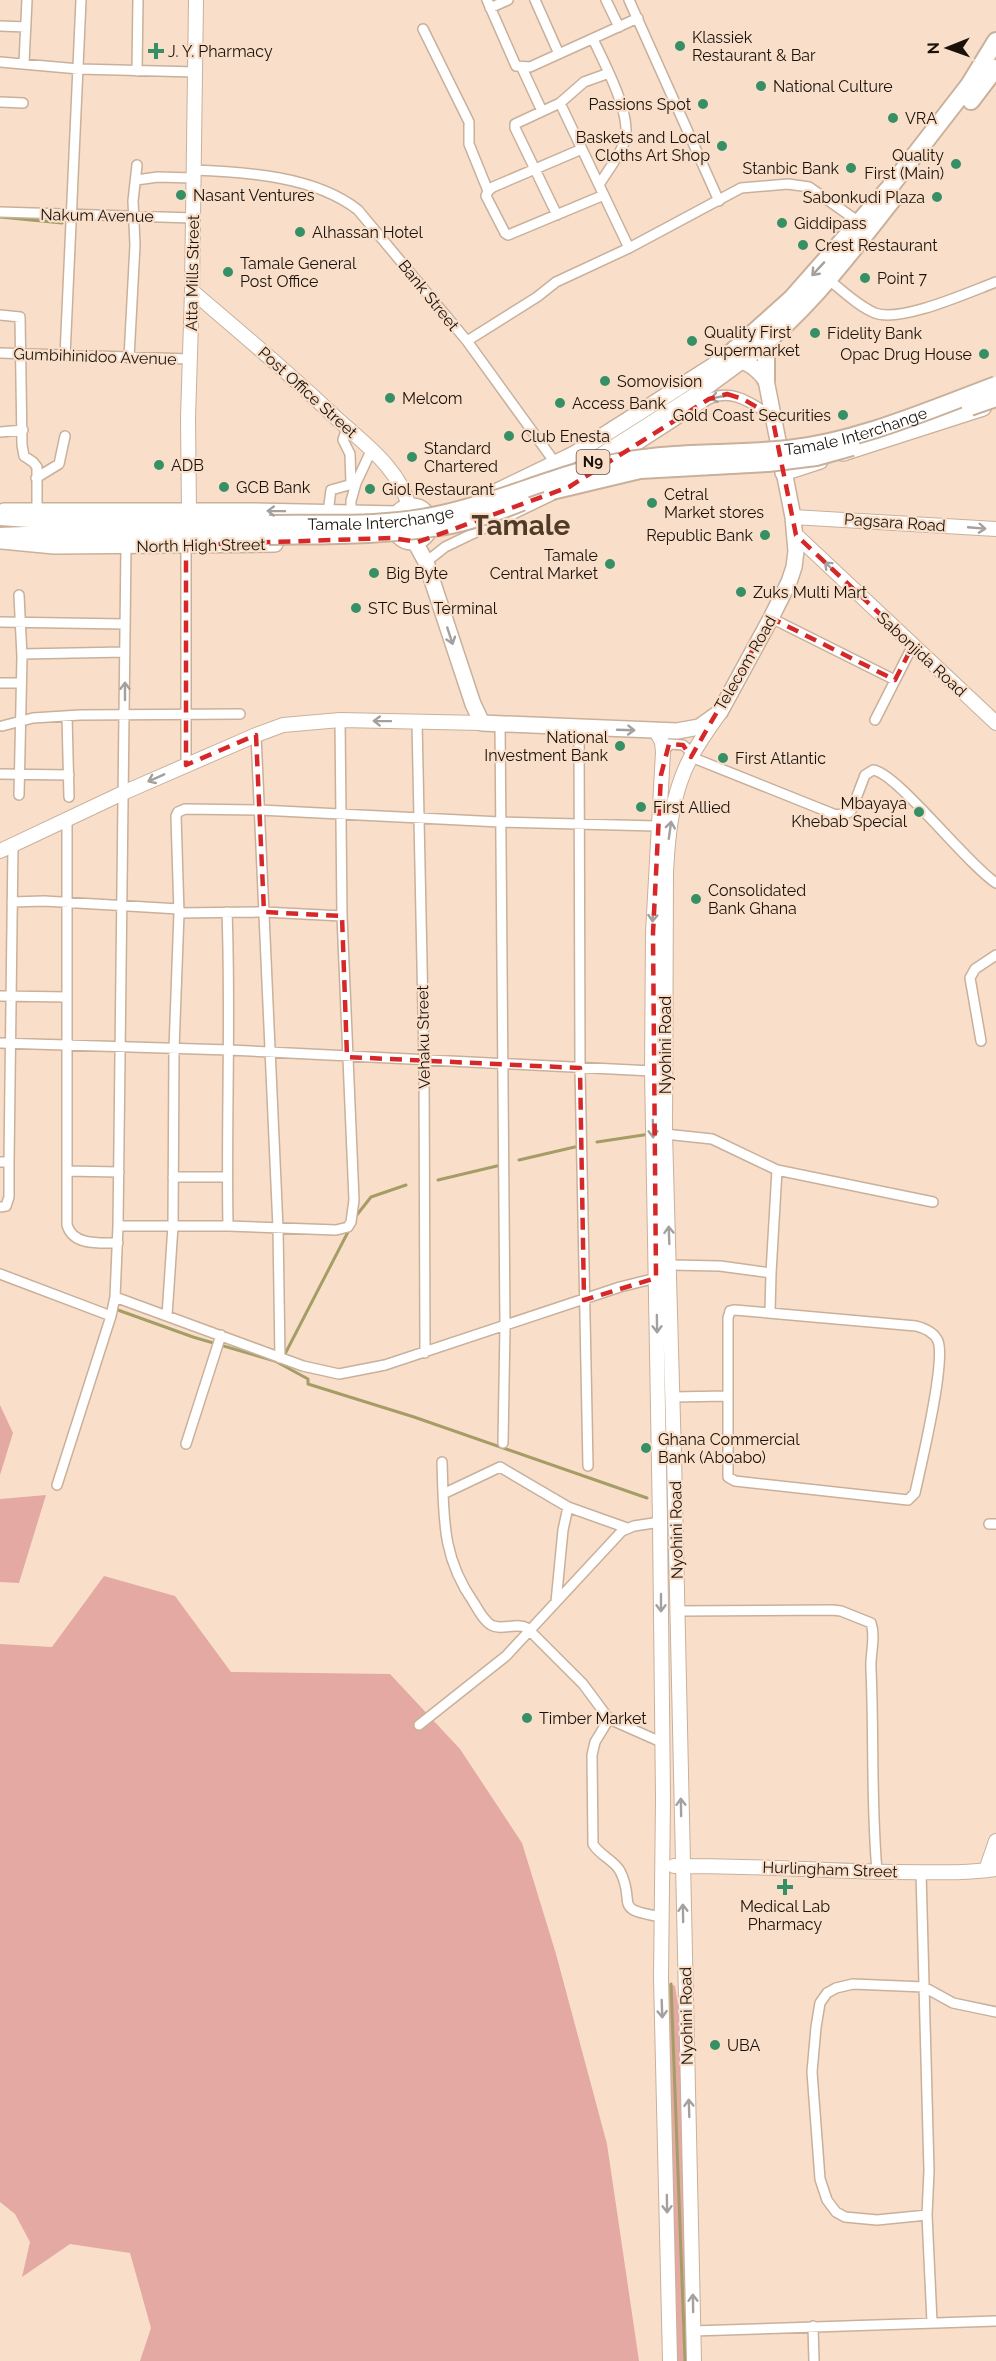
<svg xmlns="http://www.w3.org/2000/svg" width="996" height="2361" viewBox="0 0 996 2361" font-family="Raleway,sans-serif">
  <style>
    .green { fill: #e4a9a3 }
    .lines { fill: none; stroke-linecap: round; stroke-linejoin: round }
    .stream { stroke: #a59d66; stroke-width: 3 }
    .street-casing { stroke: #c9b09b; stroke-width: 12 }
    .secondary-casing { stroke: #c9b09b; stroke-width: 16 }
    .primary-casing { stroke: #c9b09b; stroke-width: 18 }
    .highway-casing { stroke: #c9b09b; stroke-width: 20 }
    .street { stroke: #fff; stroke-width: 9 }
    .secondary { stroke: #fff; stroke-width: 14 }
    .primary { stroke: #fff; stroke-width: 15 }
    .highway { stroke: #fff; stroke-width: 16 }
    .highway-bridge-casing { stroke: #c9b09b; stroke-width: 20; stroke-linecap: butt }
    .highway-bridge { stroke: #fff; stroke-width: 16 }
    .oneway { stroke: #a3a09d }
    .marked { fill: none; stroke: #d62828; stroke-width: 4.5; stroke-dasharray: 12 8; stroke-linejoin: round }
    .poi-dot { fill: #379065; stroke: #f9dfc9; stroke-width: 2 }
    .labels { text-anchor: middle; stroke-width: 4.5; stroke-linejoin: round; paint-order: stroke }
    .shield { fill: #f9dfc9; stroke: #5d5043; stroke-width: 1.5 }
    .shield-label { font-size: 15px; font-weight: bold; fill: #1a120a }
    .poi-label { font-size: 16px; fill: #1a120a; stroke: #f9dfc9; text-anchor: start }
    .street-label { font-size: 16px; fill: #1a120a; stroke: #f9dfc9 }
    .town-label { font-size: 28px; font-weight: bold; fill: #503b29; stroke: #f9dfc9 }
  </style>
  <rect width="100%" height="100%" fill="#f9dfc9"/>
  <path class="green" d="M 0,1405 L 13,1433 L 0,1475 Z
    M 46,1495 L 19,1583 L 0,1582 L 0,1499 Z
    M 104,1576 L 175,1596 L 231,1672 L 390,1674 L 460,1749 L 522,1843 L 556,1954 L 607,2144 L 639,2361 L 140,2361 L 151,2328 L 130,2253 L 70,2244 L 22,2277 L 30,2242 L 15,2214 L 0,2202 L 0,1644 L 52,1647 Z
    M 671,1984 L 675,1986 L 678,2004 L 681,2052 L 689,2361 L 675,2361 L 667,1990 L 668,1985 Z"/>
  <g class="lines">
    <path class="stream" d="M 0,217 L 62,223
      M 597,1142 L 650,1134
      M 519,1160 L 579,1146
      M 438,1180 L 501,1165
      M 356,1216 L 371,1197 L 406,1185
      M 115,1309 L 193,1337 L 275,1361 L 308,1379 L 308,1384 L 414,1417 L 647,1498
      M 285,1354 L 349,1230
      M 671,1984 L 685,2361"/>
    <defs>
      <path id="street" d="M 487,0 L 516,66 L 530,67 L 638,18
        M 535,0 L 559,54
        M 606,0 L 619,27
        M 629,0 L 719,201
        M 490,8 L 508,0
        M 0,26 L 26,27
        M 423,29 L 469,122 L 469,144 L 488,191
        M 593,39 C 604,63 632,114 625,140 C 621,154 606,173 599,185
        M 0,62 L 79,69 L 196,72
        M 24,63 L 27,0
        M 522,68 L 542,111
        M 137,71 L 138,0
        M 0,102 L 23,103
        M 560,103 L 629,248
        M 582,149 L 493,187 L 488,191 L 486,196 L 505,233 L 508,235 L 604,195
        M 193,170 C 246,172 315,176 358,210 L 467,341 L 556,464
        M 136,180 L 158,177 L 193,178
        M 0,212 L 193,218
        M 557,215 L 515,128 L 515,124 L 560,103 L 584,82 L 609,73
        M 829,280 C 843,291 858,306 875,313 C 901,323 969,292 996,282
        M 0,315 L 20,317 L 22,445 L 24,456 L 33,462 L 37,467 L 37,510
        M 467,341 L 537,297 L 556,282 L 629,248 L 741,188 L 788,184 L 809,187 L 859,222
        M 0,353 L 190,359
        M 65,356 L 81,0
        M 129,358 L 135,245 L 133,201 L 137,165
        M 347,428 L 343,440 L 350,454 L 351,484
        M 0,432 L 23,430
        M 618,458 L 709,399 C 733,388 752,404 772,416
        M 36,478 L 59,464 L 65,436
        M 328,512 L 331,490 L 356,483 L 372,449
        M 351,512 L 351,501 L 356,483
        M 426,562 L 445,547 L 559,492
        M 19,595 L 22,657 L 19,795
        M 771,618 L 895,680
        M 0,622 L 125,624
        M 22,654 L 125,652
        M 0,683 L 21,683
        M 67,716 L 69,797
        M 875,720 L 913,645
        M 417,721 L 424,1061 L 425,1353
        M 500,724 L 505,1327 L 503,1443
        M 2,726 L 33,718 L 80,715 L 240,714
        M 579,728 L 580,1068 L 588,1466
        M 256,735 L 278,1228 L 280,1358
        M 663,752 L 670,744 L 683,745 L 689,750 L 691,757 L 836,815 L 848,813 L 852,809 L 865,775 L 873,770 C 896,772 966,863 996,883
        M 186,765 L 186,545
        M 0,774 L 69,775
        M 67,819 L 67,1225 C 73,1246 100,1243 118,1243
        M 12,902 L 44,901 L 179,909
        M 227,912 C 231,1017 226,1121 228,1226
        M 179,913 L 264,912 L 342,916
        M 0,996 L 67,997
        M 981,1041 L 970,978 L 975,969 L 996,955
        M 0,1043 L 229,1050 L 652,1071
        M 665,1134 L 712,1139 L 777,1170 L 771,1273 L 720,1266 L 670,1265
        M 0,1162 L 9,1162 L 9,1197 L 6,1206 L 0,1207
        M 9,1162 L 13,845
        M 777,1170 L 933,1202
        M 67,1171 L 119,1172
        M 173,1177 L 227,1177
        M 118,1226 L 228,1226 L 336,1230 L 348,1227 L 351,1222 L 354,1200 L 342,916 L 340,720
        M 0,1274 L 111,1316
        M 115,1297 L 303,1366 L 339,1374 L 385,1365 L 620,1287 L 656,1278
        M 735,1310 L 916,1326 C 924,1328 934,1332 938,1341 C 946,1363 921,1465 915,1493 L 908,1500 L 735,1481 L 728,1477 L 728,1318 L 730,1311 Z
        M 770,1312 L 771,1273
        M 167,1316 L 173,1226 L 174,1049 L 179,913 L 176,816 L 178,812 L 185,809 L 260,810 L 500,822 L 657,826
        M 673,1397 L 727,1396
        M 186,1444 L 221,1335
        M 442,1462 C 444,1517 441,1556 474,1603 C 479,1611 483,1620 491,1625 C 502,1631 516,1622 527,1628 L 583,1684 L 609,1719 L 661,1742
        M 57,1485 L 111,1316 L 115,1297 L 118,1226 L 126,546
        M 443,1494 L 500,1467 L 568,1507 L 627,1528
        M 989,1524 L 996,1524
        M 556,1602 L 563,1530 L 568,1507
        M 677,1611 L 832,1610 L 841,1611 L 871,1623 C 876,1638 870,1653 871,1669 C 874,1736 871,1804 877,1871
        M 609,1719 L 595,1742 L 592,1755 L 593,1844 C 599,1855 614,1860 620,1871 C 637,1904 610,1909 662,1917
        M 419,1725 L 506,1656 L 622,1531 L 634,1526 L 660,1522
        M 921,1872 L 929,2171 L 927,2215 L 932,2322
        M 927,2215 L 877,2220 L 845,2217 L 836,2212 L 827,2200 L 820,2179 L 812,2072 L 816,2027 L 820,2003 L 827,1993 L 836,1988 L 853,1984 L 924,1987 L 953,2003 L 996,2012
        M 813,2326 L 814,2361
        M 693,2331 L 996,2321"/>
      <path id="secondary" d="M 192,291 C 240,332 288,372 334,416 C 362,442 400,468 409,507
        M 189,510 L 188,418 L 192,291 L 196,0
        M 793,517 L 996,529
        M 796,535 L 996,723
        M 656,731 L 662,742 L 663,752 L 653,933 L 652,1071 L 660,1522 L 663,1798 L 661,1978 L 670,2361
        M 0,851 L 125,792 L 256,735 L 283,725 L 340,720 L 482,723
        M 674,1866 C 748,1865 821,1871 895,1872 C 929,1872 963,1874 996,1869
        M 986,1870 L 996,1841
        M 694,2361 L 674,1456 L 665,1134 L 666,872 C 668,833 672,792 691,757 C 699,742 709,728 719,714"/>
      <path id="primary" d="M 843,453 L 983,408
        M 583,467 L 694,396 L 743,360
        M 783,473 L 820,461
        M394 524a18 18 0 1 1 36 0a18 18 0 1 1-36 0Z
        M 513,507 L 555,484
        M 4,511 L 254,511 L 397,514
        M 2,541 L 54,546 L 275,544
        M 415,542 L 426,562 L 473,704 L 482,723 L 677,731 L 699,727 L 720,712 L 771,618 L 789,582 L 794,567 L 796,551 L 793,517 L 766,380 C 754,365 745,360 725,358 L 574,454 L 483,498"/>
      <path id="highway" d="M 971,101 L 996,68
        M 766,344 L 766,380
        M 725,358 L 791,299 L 890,187 L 969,85 L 996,41
        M 743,360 C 803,317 848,256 893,199
        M 0,517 L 74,522 L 269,524
        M 0,536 L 75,533 L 269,536"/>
    </defs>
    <use href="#street" class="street-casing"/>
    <use href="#secondary" class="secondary-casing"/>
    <use href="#primary" class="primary-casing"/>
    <use href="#highway" class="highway-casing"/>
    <use href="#street" class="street"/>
    <use href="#secondary" class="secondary"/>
    <use href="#primary" class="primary"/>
    <use href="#highway" class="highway"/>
    <defs>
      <g id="highway-bridge">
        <path d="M 970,407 L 996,398"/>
        <path d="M 552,491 L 640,470 L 768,463 L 816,457 L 852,447"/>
        <path id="s1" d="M 269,524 C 324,523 383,527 437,515 C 501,502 560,472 624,461 C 678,451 733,455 788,449 C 859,441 929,410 996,385"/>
        <path d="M 269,536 C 326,535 383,536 439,527 C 468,523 495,513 522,502"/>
      </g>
    </defs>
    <use href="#highway-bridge" class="highway-bridge-casing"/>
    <use href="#highway-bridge" class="highway-bridge"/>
  </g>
  <defs><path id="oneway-shaft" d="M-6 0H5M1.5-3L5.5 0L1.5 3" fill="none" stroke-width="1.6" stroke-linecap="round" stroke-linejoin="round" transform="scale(1.5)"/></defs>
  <g class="oneway">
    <use href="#oneway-shaft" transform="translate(818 269) rotate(133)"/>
    <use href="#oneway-shaft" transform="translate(719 397) rotate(169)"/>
    <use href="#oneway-shaft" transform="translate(276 511) rotate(-179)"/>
    <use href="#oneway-shaft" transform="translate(977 528) rotate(5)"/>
    <use href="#oneway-shaft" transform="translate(831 568) rotate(-137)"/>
    <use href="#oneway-shaft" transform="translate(450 636) rotate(72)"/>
    <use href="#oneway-shaft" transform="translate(125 691) rotate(-90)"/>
    <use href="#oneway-shaft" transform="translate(382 721) rotate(-179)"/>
    <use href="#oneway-shaft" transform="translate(626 730) rotate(2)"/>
    <use href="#oneway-shaft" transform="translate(156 778) rotate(156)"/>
    <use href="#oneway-shaft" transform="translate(670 830) rotate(-82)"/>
    <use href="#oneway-shaft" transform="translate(653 913) rotate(93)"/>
    <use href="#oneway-shaft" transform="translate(653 1129) rotate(89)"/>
    <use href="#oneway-shaft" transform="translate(669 1235) rotate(-92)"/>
    <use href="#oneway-shaft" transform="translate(657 1324) rotate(89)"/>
    <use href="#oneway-shaft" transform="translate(661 1603) rotate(90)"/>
    <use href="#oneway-shaft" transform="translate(681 1807) rotate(-91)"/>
    <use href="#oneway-shaft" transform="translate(683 1913) rotate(-91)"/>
    <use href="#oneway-shaft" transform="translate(662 2009) rotate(88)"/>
    <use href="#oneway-shaft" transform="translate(689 2108) rotate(-92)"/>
    <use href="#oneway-shaft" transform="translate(667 2204) rotate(89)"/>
    <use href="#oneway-shaft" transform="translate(693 2303) rotate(-91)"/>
  </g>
  <path class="marked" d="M 727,394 L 743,399 L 772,416 L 796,535 L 913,645 L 895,680 L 771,618 L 691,757 L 683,745 L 669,744 L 661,775 L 653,933 L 656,1278 L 584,1300 L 580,1068 L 347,1057 L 342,916 L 264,912 L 256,735 L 186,765 L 186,545 L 391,538 L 418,542 L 569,487 L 709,399 Z"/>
  <g class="poi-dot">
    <circle cx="680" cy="46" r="6"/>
    <path d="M153 42h6v6h6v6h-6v6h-6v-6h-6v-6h6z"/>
    <circle cx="761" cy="86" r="6"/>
    <circle cx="703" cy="104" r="6"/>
    <circle cx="893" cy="118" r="6"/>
    <circle cx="722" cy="146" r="6"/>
    <circle cx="956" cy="164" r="6"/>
    <circle cx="851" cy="168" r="6"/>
    <circle cx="181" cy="195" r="6"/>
    <circle cx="937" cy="197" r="6"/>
    <circle cx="782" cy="223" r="6"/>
    <circle cx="300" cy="232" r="6"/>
    <circle cx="803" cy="245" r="6"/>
    <circle cx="228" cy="272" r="6"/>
    <circle cx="865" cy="278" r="6"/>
    <circle cx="815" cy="333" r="6"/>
    <circle cx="692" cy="341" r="6"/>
    <circle cx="984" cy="354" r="6"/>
    <circle cx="605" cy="381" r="6"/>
    <circle cx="390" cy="398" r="6"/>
    <circle cx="560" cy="403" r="6"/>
    <circle cx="843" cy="415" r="6"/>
    <circle cx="509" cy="436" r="6"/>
    <circle cx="412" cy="457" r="6"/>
    <circle cx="159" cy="465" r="6"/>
    <circle cx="224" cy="487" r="6"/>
    <circle cx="370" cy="489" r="6"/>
    <circle cx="652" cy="503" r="6"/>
    <circle cx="765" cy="535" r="6"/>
    <circle cx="610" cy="564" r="6"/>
    <circle cx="374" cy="573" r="6"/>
    <circle cx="741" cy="592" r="6"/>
    <circle cx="356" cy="608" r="6"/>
    <circle cx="620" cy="746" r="6"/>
    <circle cx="723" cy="758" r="6"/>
    <circle cx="641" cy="807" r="6"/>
    <circle cx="919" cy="812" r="6"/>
    <circle cx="696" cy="899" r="6"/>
    <circle cx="646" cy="1448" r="6"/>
    <circle cx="527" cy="1718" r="6"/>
    <path d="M782 1878h6v6h6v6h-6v6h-6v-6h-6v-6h6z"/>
    <circle cx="715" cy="2045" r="6"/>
  </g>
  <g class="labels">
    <rect class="shield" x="576.5" y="450" width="33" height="24" rx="4.5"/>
    <g class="shield-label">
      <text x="593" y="467">N9</text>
    </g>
    <g class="poi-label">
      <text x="692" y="43">Klassiek<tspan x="692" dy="18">Restaurant &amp; Bar</tspan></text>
      <text x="168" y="57">J. Y. Pharmacy</text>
      <text x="773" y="92">National Culture</text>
      <text x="691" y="110" text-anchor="end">Passions Spot</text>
      <text x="905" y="124">VRA</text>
      <text x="710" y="143" text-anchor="end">Baskets and Local<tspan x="710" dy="18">Cloths Art Shop</tspan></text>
      <text x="944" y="161" text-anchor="end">Quality<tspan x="944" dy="18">First (Main)</tspan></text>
      <text x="839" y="174" text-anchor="end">Stanbic Bank</text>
      <text x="193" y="201">Nasant Ventures</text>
      <text x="925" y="203" text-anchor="end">Sabonkudi Plaza</text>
      <text x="794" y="229">Giddipass</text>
      <text x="312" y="238">Alhassan Hotel</text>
      <text x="815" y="251">Crest Restaurant</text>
      <text x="240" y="269">Tamale General<tspan x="240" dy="18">Post Office</tspan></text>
      <text x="877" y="284">Point 7</text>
      <text x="704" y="338">Quality First<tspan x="704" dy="18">Supermarket</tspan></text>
      <text x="827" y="339">Fidelity Bank</text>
      <text x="972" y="360" text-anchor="end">Opac Drug House</text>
      <text x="617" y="387">Somovision</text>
      <text x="402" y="404">Melcom</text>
      <text x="572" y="409">Access Bank</text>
      <text x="831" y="421" text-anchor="end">Gold Coast Securities</text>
      <text x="521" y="442">Club Enesta</text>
      <text x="424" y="454">Standard<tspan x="424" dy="18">Chartered</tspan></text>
      <text x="171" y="471">ADB</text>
      <text x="236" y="493">GCB Bank</text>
      <text x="382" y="495">Giol Restaurant</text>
      <text x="664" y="500">Cetral<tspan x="664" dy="18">Market stores</tspan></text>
      <text x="753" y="541" text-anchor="end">Republic Bank</text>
      <text x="598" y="561" text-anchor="end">Tamale<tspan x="598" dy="18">Central Market</tspan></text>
      <text x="386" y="579">Big Byte</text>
      <text x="753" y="598">Zuks Multi Mart</text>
      <text x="368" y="614">STC Bus Terminal</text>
      <text x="608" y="743" text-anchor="end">National<tspan x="608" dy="18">Investment Bank</tspan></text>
      <text x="735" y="764">First Atlantic</text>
      <text x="907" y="809" text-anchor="end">Mbayaya<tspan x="907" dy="18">Khebab Special</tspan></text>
      <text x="653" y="813">First Allied</text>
      <text x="708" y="896">Consolidated<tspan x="708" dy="18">Bank Ghana</tspan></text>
      <text x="658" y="1445">Ghana Commercial<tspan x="658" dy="18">Bank (Aboabo)</tspan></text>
      <text x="539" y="1724">Timber Market</text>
      <text x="785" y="1912" text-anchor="middle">Medical Lab<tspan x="785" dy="18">Pharmacy</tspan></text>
      <text x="727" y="2051">UBA</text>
    </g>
    <g class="street-label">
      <text transform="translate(97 215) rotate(1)" y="6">Nakum Avenue</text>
      <text transform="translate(192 273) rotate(-89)" y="6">Atta Mills Street</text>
      <text transform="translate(429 295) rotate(51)" y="6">Bank Street</text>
      <text transform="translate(95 356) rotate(2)" y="6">Gumbihinidoo Avenue</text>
      <text transform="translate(308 392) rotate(42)" y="6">Post Office Street</text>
      <text dy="6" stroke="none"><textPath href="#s1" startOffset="598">Tamale Interchange</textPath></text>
      <text dy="6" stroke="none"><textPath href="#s1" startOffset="112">Tamale Interchange</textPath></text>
      <text transform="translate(895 522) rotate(4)" y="6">Pagsara Road</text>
      <text transform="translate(201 545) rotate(-1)" y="6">North High Street</text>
      <text transform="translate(922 654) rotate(43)" y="6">Sabonjida Road</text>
      <text transform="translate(745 663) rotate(-60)" y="6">Telecom Road</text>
      <text transform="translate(423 1037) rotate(-91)" y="6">Vehaku Street</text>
      <text transform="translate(665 1045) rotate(-90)" y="6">Nyohini Road</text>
      <text transform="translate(676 1530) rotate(-91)" y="6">Nyohini Road</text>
      <text transform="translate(830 1869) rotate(2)" y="6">Hurlingham Street</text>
      <text transform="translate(686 2016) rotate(-91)" y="6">Nyohini Road</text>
    </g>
    <g class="town-label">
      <text x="521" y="535">Tamale</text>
    </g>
  </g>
  <g transform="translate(948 48) rotate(269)" stroke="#f9dfc9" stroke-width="4.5" paint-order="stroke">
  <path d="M0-4.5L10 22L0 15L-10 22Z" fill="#1a120a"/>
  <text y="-9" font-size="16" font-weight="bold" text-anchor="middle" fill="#1a120a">N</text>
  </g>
</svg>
